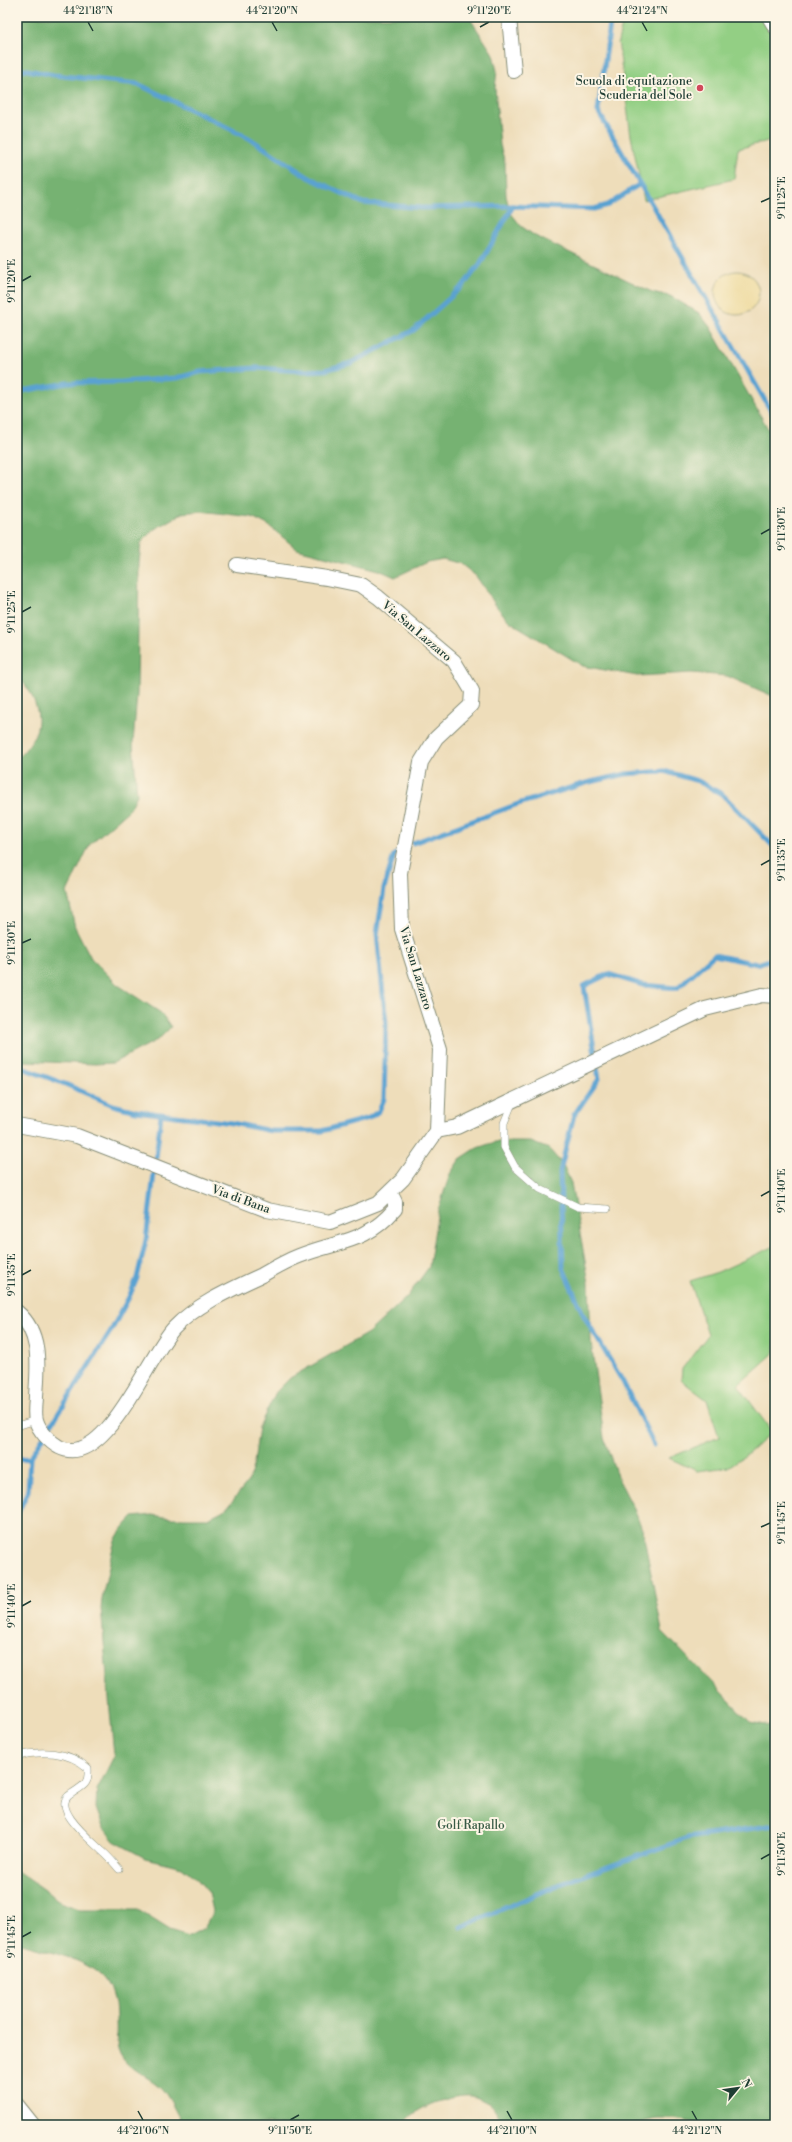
<svg xmlns="http://www.w3.org/2000/svg" width="792" height="2142" viewBox="0 0 792 2142" font-family="'Libre Bodoni',serif">
  <style>
    .green { fill: #93cf84; stroke: #59865c }
    .forest { fill: #76b272; stroke: #4a7853 }
    .sand { fill: #eeda9e; stroke: #868c69 }
    .lines { fill: none; stroke-linecap: round; stroke-linejoin: round }
    .stream { stroke: #5aa2d1; stroke-width: 5 }
    .lane-casing { stroke: #868d77; stroke-width: 8 }
    .street-casing { stroke: #868d77; stroke-width: 16 }
    .lane { stroke: #fff; stroke-width: 7 }
    .street { stroke: #fff; stroke-width: 14 }
    .ticks { fill: none; stroke: #1f3d34; stroke-width: 1.5 }
    .poi-dot { fill: #d1495b; stroke: #fcf5e5; stroke-width: 1.5 }
    .labels { text-anchor: middle; stroke-width: 4; stroke-linejoin: round; paint-order: stroke }
    .poi-label { font-size: 12px; fill: #1f3d34; stroke: #fcf5e5; text-anchor: end }
    .street-label { font-size: 12px; fill: #1f3d34; stroke: #fcf5e5 }
    .park-label { font-size: 12px; fill: #365a44; stroke: #fcf5e5 }
    .neatline { fill: none; stroke: #1f3d34; stroke-width: 1.5 }
    .ticks-label { font-size: 10px; text-anchor: middle; fill: #1f3d34 }
  </style>
  <rect width="100%" height="100%" fill="#fcf5e5"/>
  <filter id="ink" filterUnits="userSpaceOnUse"><feTurbulence type="fractalNoise" baseFrequency=".025" numOctaves="2"/><feDisplacementMap in="SourceGraphic" scale="8" xChannelSelector="R" yChannelSelector="G"/><feConvolveMatrix kernelMatrix="1 2 1 2 8 2 1 2 1" color-interpolation-filters="sRGB"/></filter>
  <filter id="wash" filterUnits="userSpaceOnUse"><feTurbulence type="fractalNoise" baseFrequency=".012" numOctaves="4" result="noise"/><feDisplacementMap in="SourceGraphic" scale="16" xChannelSelector="R" yChannelSelector="G"/><feGaussianBlur stdDeviation="0.9" result="paint"/><feColorMatrix in="noise" values="0 0 0 0 0 0 0 0 0 0 0 0 0 0 0 0 0 1.4 0 .05"/><feComposite in="paint" operator="in"/></filter>
  <g filter="url(#wash)">
    <rect width="100%" height="100%" fill="#eeddba"/>
    <path class="green" d="M 624,17 L 775,17 L 775,139 L 738,149 L 734,179 L 644,200 L 631,136 L 618,41 Z
      M 775,1246 L 775,1352 L 738,1385 L 772,1432 L 749,1453 L 728,1467 L 697,1471 L 669,1458 L 719,1437 L 707,1400 L 681,1380 L 682,1369 L 708,1335 L 690,1281 L 718,1272 Z"/>
    <path class="forest" d="M 17,17 L 469,17 L 493,54 L 497,71 L 495,88 L 500,145 L 505,163 L 506,196 L 510,212 L 521,226 L 535,236 L 652,292 L 670,296 L 699,313 L 710,327 L 775,441 L 775,697 L 727,676 L 692,673 L 637,676 L 583,666 L 509,621 L 497,607 L 476,576 L 461,564 L 443,559 L 427,562 L 395,577 L 379,570 L 297,549 L 268,525 L 252,517 L 200,511 L 182,513 L 153,530 L 141,543 L 139,563 L 137,694 L 133,743 L 137,795 L 130,809 L 90,844 L 67,892 L 75,927 L 91,958 L 118,985 L 161,1013 L 171,1027 L 159,1039 L 113,1063 L 95,1064 L 25,1061 L 17,1063 L 17,759 C 37,738 45,722 31,694 C 28,687 21,681 17,674 Z
      M 495,1142 L 531,1142 L 549,1149 L 563,1165 L 571,1183 L 589,1283 L 591,1342 L 604,1438 L 617,1476 L 636,1513 L 643,1532 L 662,1631 L 750,1722 L 775,1727 L 775,2125 L 698,2125 L 692,2122 L 673,2119 L 656,2119 L 630,2125 L 505,2125 C 499,2119 495,2107 488,2103 C 484,2101 477,2097 472,2096 C 452,2094 413,2107 404,2125 L 183,2125 C 176,2113 169,2095 159,2086 C 146,2075 128,2070 120,2054 C 114,2043 118,2013 114,1999 C 104,1957 50,1955 17,1942 L 17,1871 L 61,1902 L 80,1910 L 138,1910 L 170,1930 L 189,1936 L 204,1928 L 213,1911 L 209,1893 L 197,1879 L 182,1867 L 145,1858 L 114,1841 L 103,1827 L 96,1808 L 97,1790 L 114,1756 L 101,1608 C 102,1594 105,1585 108,1571 C 114,1543 112,1539 133,1517 L 152,1515 L 171,1518 L 208,1518 L 226,1509 L 249,1480 L 254,1463 L 259,1427 L 276,1392 L 290,1378 L 368,1333 L 407,1297 L 429,1267 L 438,1210 L 450,1174 L 460,1159 L 477,1148 Z"/>
    <path class="sand" d="M715 293a22 22 0 1 1 44 0a22 22 0 1 1-44 0Z"/>
    <g class="lines">
      <path class="stream" d="M 611,17 L 598,111 L 775,418
        M 17,68 L 54,75 L 138,84 L 249,138 L 308,177 L 363,203 L 422,208 L 513,206 L 594,209 L 608,205 L 640,184
        M 17,392 L 68,383 L 122,382 L 177,378 L 200,372 L 256,368 L 303,371 L 325,370 L 351,363 L 414,330 L 463,286 L 480,264 L 513,206
        M 413,843 L 518,804 L 586,783 L 626,774 L 664,771 L 698,781 L 722,794 L 775,848
        M 17,1066 L 65,1084 L 113,1105 L 136,1111 L 232,1123 L 271,1131 L 322,1131 L 369,1118 L 379,1111 L 384,1099 L 386,1023 L 377,934 L 384,889 L 394,855 L 396,854
        M 156,1158 L 161,1114
        M 654,1445 L 623,1382 L 584,1316 L 563,1268 L 560,1171 L 574,1115 L 599,1079 L 584,986 L 608,974 L 643,985 L 677,988 L 714,955 L 757,964 L 775,958
        M 17,1459 L 30,1458
        M 17,1515 L 28,1491 L 30,1458 L 112,1329 L 129,1297 L 137,1278 L 146,1240 L 154,1174
        M 461,1927 L 558,1885 L 687,1838 L 775,1825"/>
    </g>
  </g>
  <g filter="url(#ink)">
    <g class="lines">
      <defs>
        <path id="lane" d="M 513,1101 L 504,1123 L 504,1147 L 515,1167 L 540,1189 L 578,1207 L 607,1209
          M 17,1426 L 36,1420
          M 17,1756 C 40,1750 69,1751 88,1768 C 89,1785 84,1785 71,1794 C 49,1807 92,1841 102,1851 C 108,1856 114,1863 119,1869"/>
        <path id="street" d="M 509,17 L 514,71
          M 769,17 L 775,27
          M 237,565 L 327,578 L 361,585 L 378,597 L 454,661 L 472,691 L 471,705 L 436,738 L 421,762 L 400,873 L 402,929 L 440,1049 L 437,1131
          M 17,1125 L 77,1136 L 267,1210 L 330,1222 L 378,1203 L 403,1179 L 437,1131
          M 437,1131 L 457,1127 L 705,1009 L 762,995 L 775,996
          M 17,1312 C 42,1333 38,1366 36,1396 C 36,1403 34,1413 36,1420 C 39,1431 50,1442 59,1447 C 105,1471 149,1354 174,1328 C 197,1304 232,1289 262,1275 C 274,1268 286,1261 299,1256 C 339,1240 365,1244 395,1209 L 395,1202 L 390,1192
          M 17,2105 L 33,2125"/>
      </defs>
      <use href="#lane" class="lane-casing"/>
      <use href="#street" class="street-casing"/>
      <use href="#lane" class="lane"/>
      <use href="#street" class="street"/>
    </g>
  </g>
  <path class="ticks" d="M 88,22 L 93,31M 272,22 L 277,31M 642,22 L 647,31M 480,27 L 489,22M 761,202 L 770,198M 22,281 L 31,276M 761,534 L 770,529M 22,612 L 31,607M 761,865 L 770,860M 22,943 L 31,939M 761,1196 L 770,1191M 22,1275 L 31,1270M 761,1527 L 770,1523M 22,1606 L 31,1601M 761,1859 L 770,1854M 22,1937 L 31,1932M 138,2111 L 143,2120M 507,2111 L 512,2120M 692,2111 L 697,2120M 290,2120 L 299,2115"/>
  <circle class="poi-dot" cx="700" cy="88" r="4"/>
  <g class="labels">
    <g class="poi-label">
      <text x="692" y="85">Scuola di equitazione<tspan x="692" dy="14">Scuderia del Sole</tspan></text>
    </g>
    <g class="street-label">
      <text transform="translate(417 631) rotate(40)" y="4">Via San Lazzaro</text>
      <text transform="translate(416 968) rotate(73)" y="4">Via San Lazzaro</text>
      <text transform="translate(241 1199) rotate(20)" y="4">Via di Bana</text>
    </g>
    <g class="park-label">
      <text x="471" y="1829">Golf Rapallo</text>
    </g>
  </g>
  <rect width="792" height="2142" fill="none" stroke="#fcf5e5" stroke-width="44"/>
  <g transform="translate(738 2088) rotate(61)" stroke="#fcf5e5" stroke-width="3" paint-order="stroke">
  <path d="M0-3L7 15L0 10L-7 15Z" fill="#1f3d34"/>
  <text y="-6" font-size="11" font-weight="bold" text-anchor="middle" fill="#1f3d34">N</text>
  </g>
  <rect x="22" y="22" width="748" height="2098" class="neatline"/>
  <g class="ticks-label">
    <text x="88" y="14">44°21'18"N</text>
    <text x="272" y="14">44°21'20"N</text>
    <text x="489" y="14">9°11'20"E</text>
    <text x="642" y="14">44°21'24"N</text>
    <text transform="translate(781 198) rotate(-90)" y="4">9°11'25"E</text>
    <text transform="translate(11 281) rotate(-90)" y="4">9°11'20"E</text>
    <text transform="translate(781 529) rotate(-90)" y="4">9°11'30"E</text>
    <text transform="translate(11 612) rotate(-90)" y="4">9°11'25"E</text>
    <text transform="translate(781 860) rotate(-90)" y="4">9°11'35"E</text>
    <text transform="translate(11 943) rotate(-90)" y="4">9°11'30"E</text>
    <text transform="translate(781 1191) rotate(-90)" y="4">9°11'40"E</text>
    <text transform="translate(11 1275) rotate(-90)" y="4">9°11'35"E</text>
    <text transform="translate(781 1523) rotate(-90)" y="4">9°11'45"E</text>
    <text transform="translate(11 1606) rotate(-90)" y="4">9°11'40"E</text>
    <text transform="translate(781 1854) rotate(-90)" y="4">9°11'50"E</text>
    <text transform="translate(11 1937) rotate(-90)" y="4">9°11'45"E</text>
    <text x="143" y="2134">44°21'06"N</text>
    <text x="290" y="2134">9°11'50"E</text>
    <text x="512" y="2134">44°21'10"N</text>
    <text x="697" y="2134">44°21'12"N</text>
  </g>
</svg>
